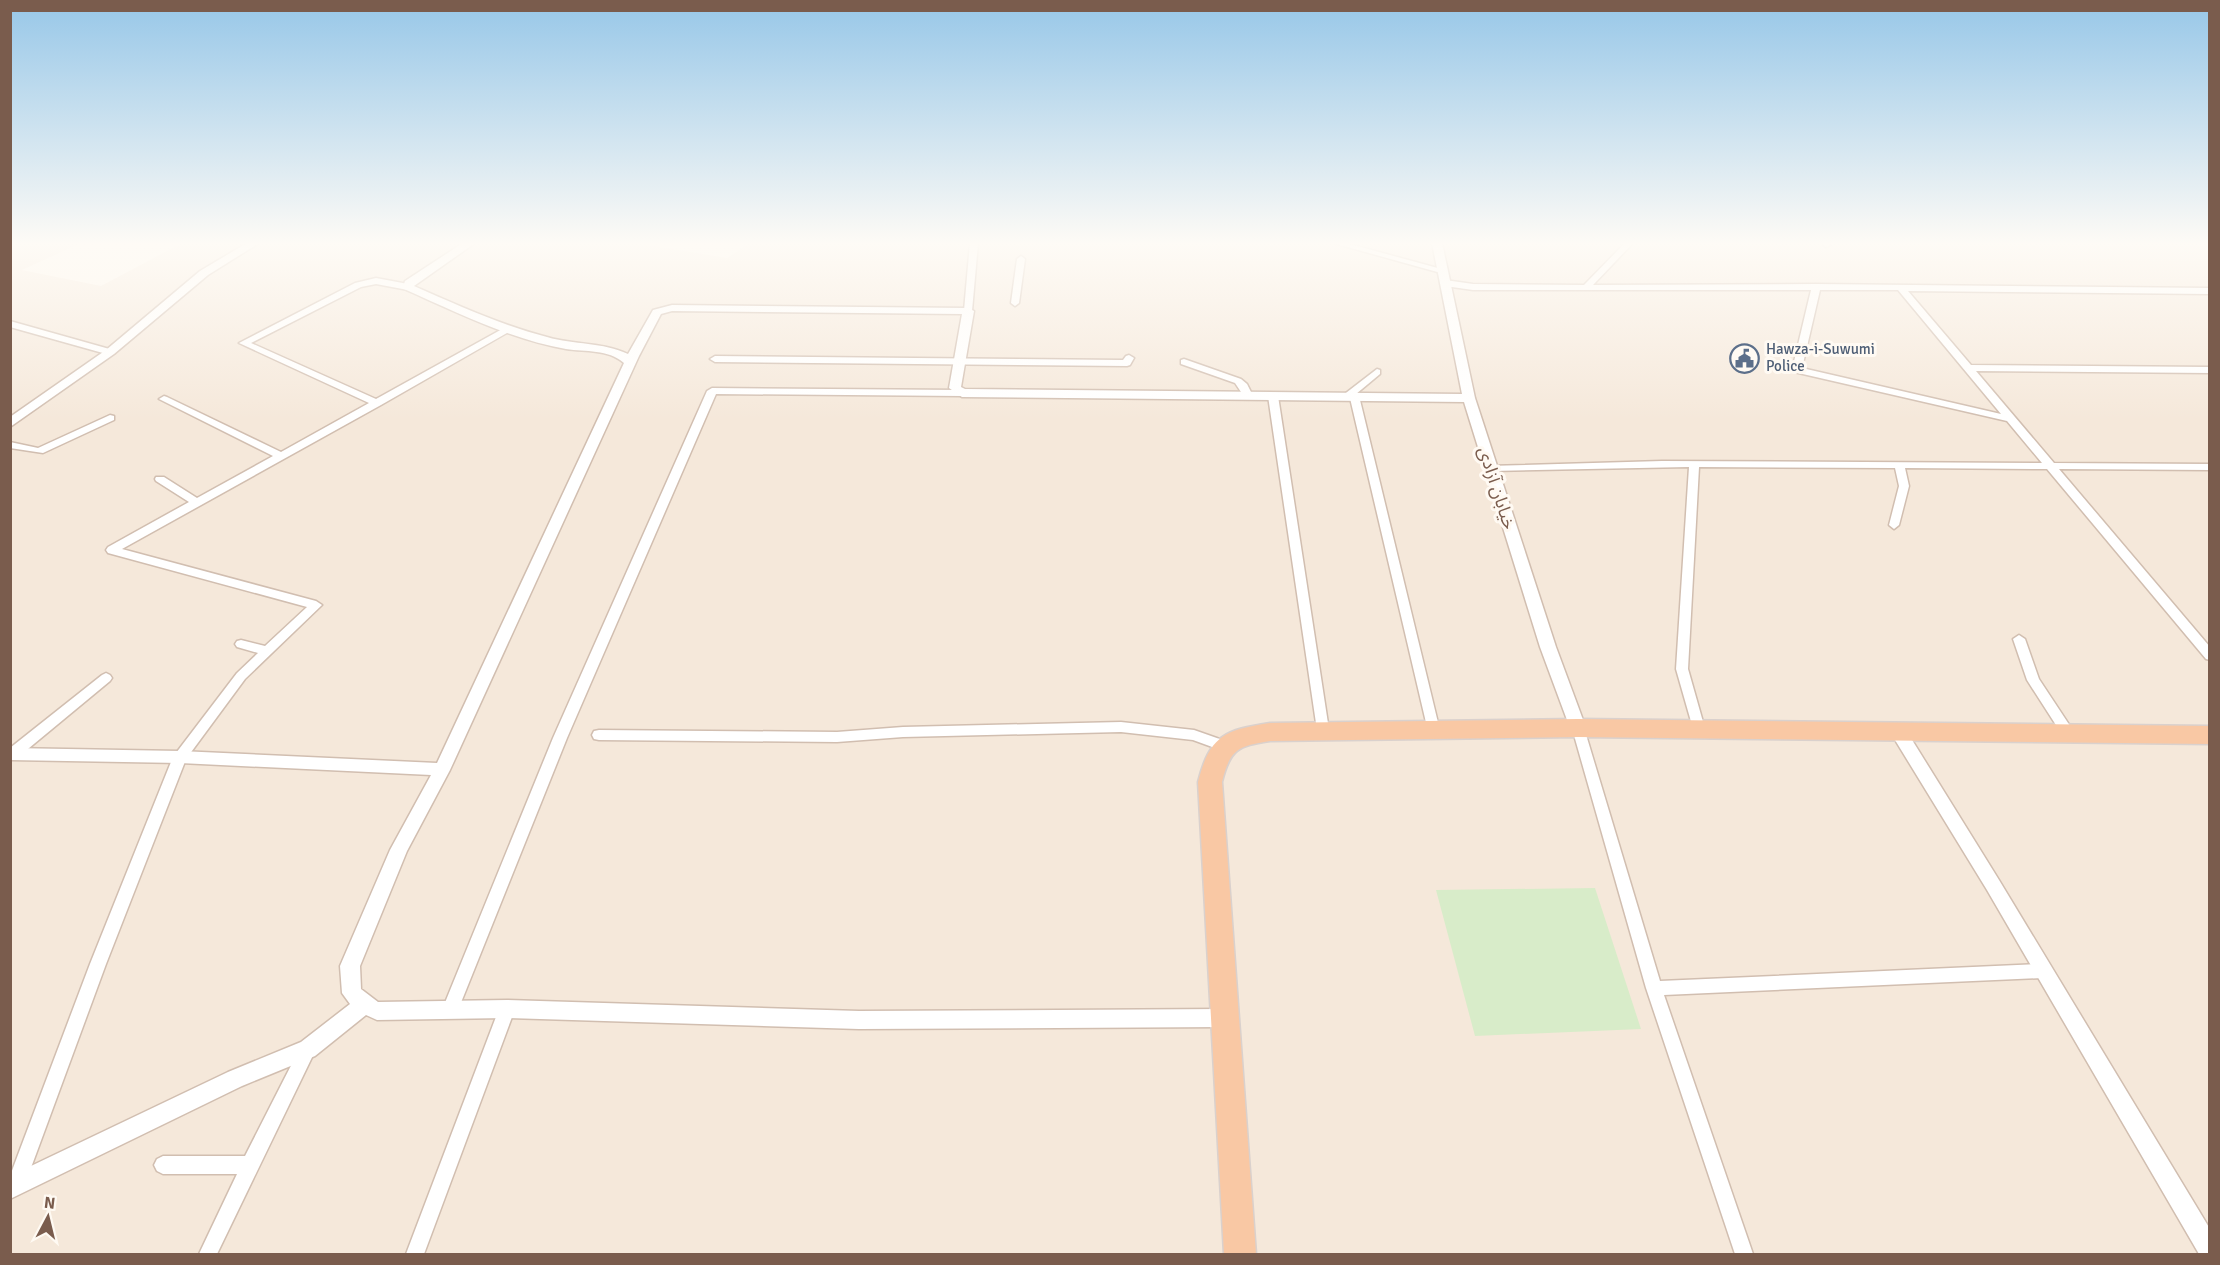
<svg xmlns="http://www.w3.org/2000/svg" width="2220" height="1265" viewBox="0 0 2220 1265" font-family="Signika,'Noto Sans Arabic',sans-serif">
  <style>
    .residential { fill: #f5e8da }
    .green { fill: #d8ecc9 }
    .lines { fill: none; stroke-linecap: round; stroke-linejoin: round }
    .minor-casing { stroke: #d1beb0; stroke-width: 3 }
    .tertiary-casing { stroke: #d1beb0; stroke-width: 3 }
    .trunk-casing { stroke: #dad1cd; stroke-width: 3 }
    .minor { fill: #fff; fill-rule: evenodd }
    .tertiary { fill: #fff; fill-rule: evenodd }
    .trunk { fill: #f9c8a4; fill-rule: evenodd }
    .labels { text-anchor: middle; stroke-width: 6; stroke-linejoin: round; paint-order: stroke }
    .far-service-label { font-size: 15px; fill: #4e5e75; stroke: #fffaf3; text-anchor: start }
    .street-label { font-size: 18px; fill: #7a5c4d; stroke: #fffaf3 }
  </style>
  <rect width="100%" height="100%" fill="#fdf6ec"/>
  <path class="residential" d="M 10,243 L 81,243 L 22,270 L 101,286 L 182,243 L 636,243 L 727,258 L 750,243 L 2209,243 L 2209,1254 L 11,1254 Z"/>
  <path class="green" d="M 1595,888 L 1641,1029 L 1475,1036 L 1436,890 Z"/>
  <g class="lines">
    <defs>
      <path id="minor" d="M 970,243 L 978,243 L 972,311 L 968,314 L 964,311 Z
        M 1333,243 L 1346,243 L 1445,270 L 1441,273 Z
        M 1625,243 L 1633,243 L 1593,285 L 1816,284 L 2210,288 L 2210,294 L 1908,291 L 1971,365 L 2210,367 L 2210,373 L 1976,371 L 2054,463 L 2210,464 L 2210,470 L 2059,469 L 2210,647 L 2210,660 L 2206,659 L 2047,469 L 1905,468 L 1909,486 L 1899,525 L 1894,529 L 1889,525 L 1899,486 L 1895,468 L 1699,467 L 1688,669 L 1705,729 L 1704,732 L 1694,732 L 1676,669 L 1689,467 L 1491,471 L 1486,468 L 1487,466 L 1662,461 L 2042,463 L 2007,421 L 1794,372 L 1792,370 L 1811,290 L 1473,290 L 1445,286 L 1441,283 L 1445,280 L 1473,284 L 1584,285 ZM 1820,290 L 1898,290 L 2001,414 L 1802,368 Z
        M 1821,243 L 1829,243 L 1830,245 L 1826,247 Z
        M 1021,256 L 1025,259 L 1019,303 L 1015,306 L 1011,303 L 1017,259 Z
        M 376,278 L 408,284 L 412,287 L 408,290 L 376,284 L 361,287 L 251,343 L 376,399 L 504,328 L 507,327 L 512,330 L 381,405 L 122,549 L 316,601 L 322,605 L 245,679 L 186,759 L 106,964 L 25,1184 L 22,1190 L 16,1193 L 10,1190 L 10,1176 L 90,964 L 173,757 L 237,673 L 258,653 L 237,647 L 235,644 L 237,641 L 241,640 L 265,646 L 307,607 L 108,553 L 106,550 L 108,547 L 189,502 L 156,481 L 155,479 L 156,477 L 164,477 L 197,498 L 273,456 L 159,399 L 164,396 L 167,397 L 281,452 L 369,403 L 239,343 L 355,283 Z
        M 10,321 L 113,350 L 115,352 L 110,355 L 10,327 Z
        M 1129,355 L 1134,358 L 1130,365 L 1127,366 L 715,362 L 710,359 L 715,356 L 1123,360 L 1126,356 Z
        M 1184,359 L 1241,379 L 1247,384 L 1253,396 L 1251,398 L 1245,398 L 1235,383 L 1181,364 L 1181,360 Z
        M 1377,369 L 1380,370 L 1380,374 L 1356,394 L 1359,396 L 1440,731 L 1439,734 L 1429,734 L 1428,731 L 1350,398 L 1344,398 L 1342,396 Z
        M 712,388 L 962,390 L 967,393 L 962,396 L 716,394 L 567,738 L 458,1010 L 456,1015 L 450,1017 L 444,1015 L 442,1010 L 553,738 L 707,391 Z
        M 1273,393 L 1278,396 L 1329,730 L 1328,733 L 1318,733 L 1317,730 L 1268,396 Z
        M 110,415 L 114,416 L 114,420 L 43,453 L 10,448 L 10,442 L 38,448 Z
        M 2019,635 L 2025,639 L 2039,679 L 2074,732 L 2073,736 L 2063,736 L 2027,680 L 2013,639 Z
        M 106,673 L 110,675 L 112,678 L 110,681 L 17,758 L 10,759 L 10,748 L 102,675 Z
        M 1121,722 L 1194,730 L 1231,743 L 1233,747 L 1231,751 L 1226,752 L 1193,740 L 1121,732 L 903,737 L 837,742 L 599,740 L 594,739 L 592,735 L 594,731 L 599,730 L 837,732 L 903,727 Z
        M 1578,723 L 1583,725 L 1584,728 L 1660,981 L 2042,964 L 2047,966 L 2050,971 L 2047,976 L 2042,978 L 1664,995 L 1753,1254 L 1735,1254 L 1646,988 L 1572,728 L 1573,725 Z
        M 507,1002 L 513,1004 L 515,1009 L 424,1254 L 406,1254 L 499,1009 L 501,1004 Z
        M 308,1041 L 314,1044 L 316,1049 L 217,1254 L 199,1254 L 237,1174 L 163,1174 L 157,1171 L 154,1165 L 157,1159 L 163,1156 L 245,1156 L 302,1044 Z"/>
      <path id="tertiary" d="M 247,243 L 259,243 L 208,275 L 114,354 L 10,427 L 10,417 L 106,350 L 200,271 Z
        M 463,243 L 475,243 L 414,286 C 457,305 501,325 547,337 C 574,345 603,342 628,354 L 653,310 L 672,305 L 968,308 L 974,311 L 961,387 L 965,389 L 1462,394 L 1432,243 L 1442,243 L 1475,398 L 1556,647 L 1586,728 L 1584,732 L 1578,734 L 1572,732 L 1570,728 L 1540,647 L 1464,402 L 962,397 L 949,388 L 962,314 L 672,311 L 661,314 L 639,356 L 450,770 L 407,851 L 360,966 L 361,989 L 378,1002 L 507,1000 L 859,1011 L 1224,1009 L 1231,1012 L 1234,1018 L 1231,1024 L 1224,1027 L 859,1029 L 507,1018 L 377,1020 L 366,1015 L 315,1056 L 242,1086 L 10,1199 L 10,1176 L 228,1072 L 301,1042 L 350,1004 L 342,993 L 340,966 L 390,850 L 431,775 L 180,763 L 10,760 L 10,748 L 180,751 L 437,763 L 624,363 C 608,349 586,352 566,349 C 510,339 456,312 404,289 L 403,287 L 405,281 Z
        M 1898,725 L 1904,727 L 1999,880 L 2210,1229 L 2210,1254 L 2199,1254 L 1987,890 L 1892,735 L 1890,731 L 1892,727 Z"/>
      <path id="trunk" d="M 1578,719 L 2210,726 L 2210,744 L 1578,737 L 1270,741 C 1238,746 1230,749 1222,782 L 1256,1254 L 1224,1254 L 1198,782 C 1210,735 1225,730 1270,723 Z"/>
    </defs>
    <use href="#minor" class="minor-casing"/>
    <use href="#tertiary" class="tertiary-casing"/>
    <use href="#trunk" class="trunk-casing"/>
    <use href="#minor" class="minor"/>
    <use href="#tertiary" class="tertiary"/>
    <use href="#trunk" class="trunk"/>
  </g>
  <linearGradient id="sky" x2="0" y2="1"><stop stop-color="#97c7e8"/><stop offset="0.58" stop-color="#fefbf6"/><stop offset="1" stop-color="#fefbf6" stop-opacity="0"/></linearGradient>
  <rect width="2220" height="420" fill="url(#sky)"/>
  <defs>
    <symbol id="civic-ring" viewBox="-11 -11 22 22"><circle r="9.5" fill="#fffaf3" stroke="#5c6f8a" stroke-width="1.5"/><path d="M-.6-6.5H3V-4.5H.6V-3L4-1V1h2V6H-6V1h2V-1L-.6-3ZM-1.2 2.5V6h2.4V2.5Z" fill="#5c6f8a"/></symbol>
  </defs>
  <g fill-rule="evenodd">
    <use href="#civic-ring" x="1728" y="342" width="33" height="33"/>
  </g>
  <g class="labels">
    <g class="far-service-label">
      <text x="1766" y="354">Hawza-i-Suwumi<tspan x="1766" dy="17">Police</tspan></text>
    </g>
    <g class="street-label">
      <text transform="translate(1497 488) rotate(72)" y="6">خیابان آزادی</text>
    </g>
  </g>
  <rect width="2220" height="1265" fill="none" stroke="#7a5c4d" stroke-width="24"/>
  <g transform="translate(48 1217) rotate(7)" stroke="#fffaf3" stroke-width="4.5" paint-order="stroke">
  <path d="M0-4.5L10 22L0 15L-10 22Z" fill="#7a5c4d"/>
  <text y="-9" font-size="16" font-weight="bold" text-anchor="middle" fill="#7a5c4d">N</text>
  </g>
</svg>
